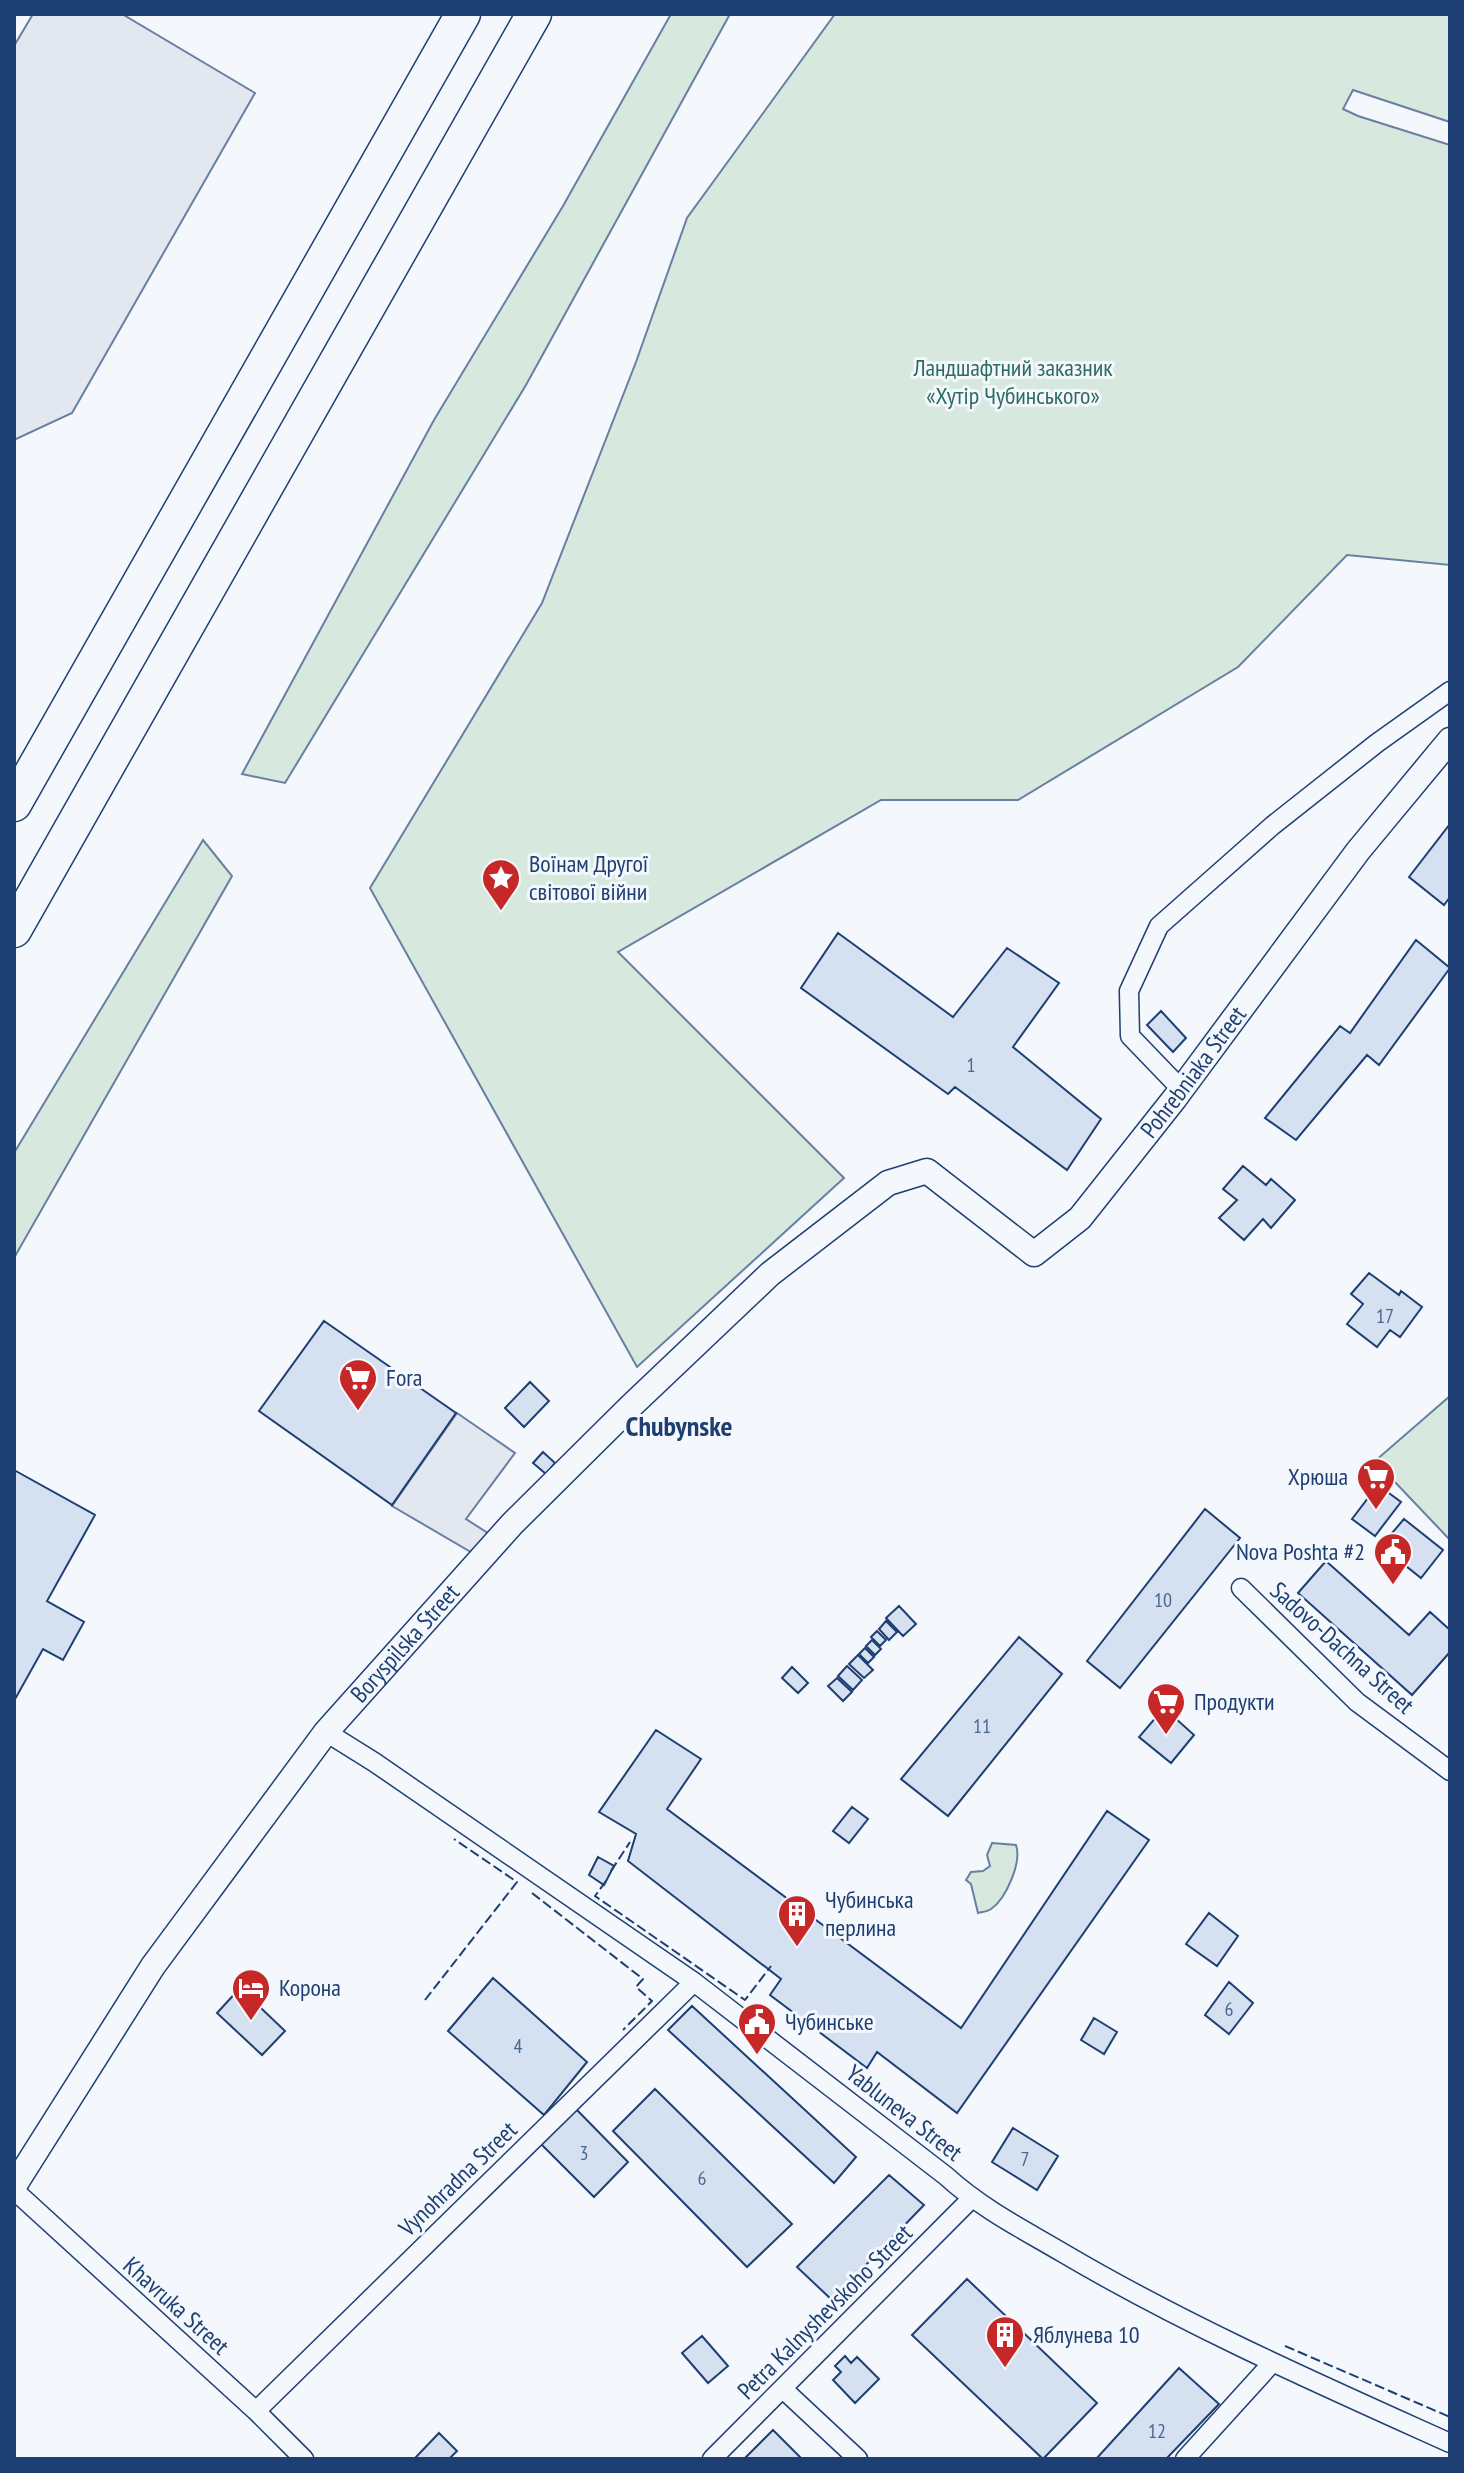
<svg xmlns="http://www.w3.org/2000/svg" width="1464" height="2473" viewBox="0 0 1464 2473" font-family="'PT Sans Narrow',sans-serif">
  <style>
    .green { fill: #d7e8df; stroke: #687fa3; stroke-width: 2 }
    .parking { fill: #e3e8f0; stroke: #687fa3; stroke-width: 2 }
    .building { fill: #d5e0f0; stroke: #1d3f73; stroke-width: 2 }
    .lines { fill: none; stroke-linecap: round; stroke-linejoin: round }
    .minor-casing { stroke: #1d3f73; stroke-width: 21 }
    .tertiary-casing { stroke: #1d3f73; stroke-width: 27 }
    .motorway-casing { stroke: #1d3f73; stroke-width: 37 }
    .minor { stroke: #f4f7fb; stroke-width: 18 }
    .tertiary { stroke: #f4f7fb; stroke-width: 24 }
    .motorway { stroke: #f4f7fb; stroke-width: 34 }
    .fence { stroke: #1d3f73; stroke-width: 2; stroke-dasharray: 10 4; stroke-linecap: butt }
    .labels { text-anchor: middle; stroke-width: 6; stroke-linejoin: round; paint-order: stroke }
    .number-label { font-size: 20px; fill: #4b6792 }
    .park-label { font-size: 24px; fill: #2c6c60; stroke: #f4f7fb }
    .poi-label { font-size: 24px; fill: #1d3f73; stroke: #f4f7fb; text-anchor: start }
    .street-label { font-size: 24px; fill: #1d3f73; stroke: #f4f7fb }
    .quarter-label { font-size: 28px; font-weight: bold; fill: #1d3f73; stroke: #f4f7fb }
  </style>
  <rect width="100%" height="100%" fill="#f4f7fb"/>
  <path class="green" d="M 671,14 L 730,14 L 526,385 L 285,783 L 242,774 L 434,420 L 563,206 Z
    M 835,14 L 1450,14 L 1450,122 L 1353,90 L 1343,109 L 1358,116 L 1450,145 L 1450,565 L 1347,555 L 1238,667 L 1018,800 L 881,800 L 618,952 L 844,1178 L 637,1367 L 370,888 L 542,603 L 636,362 L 687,218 Z
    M 203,840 L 232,876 L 14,1258 L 14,1153 Z
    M 1450,1396 L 1450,1540 L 1375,1461 Z
    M 992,1843 L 1016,1845 C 1022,1862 1006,1899 991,1909 C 987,1912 982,1912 978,1913 L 971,1884 L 966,1880 L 971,1872 L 983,1871 L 990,1866 L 987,1855 Z"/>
  <path class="parking" d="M 33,14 L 122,14 L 255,93 L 72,413 L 14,440 L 14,46 Z
    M 457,1413 L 515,1453 L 466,1519 L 497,1539 L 481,1558 L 392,1506 Z"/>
  <path class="building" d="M 1450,824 L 1450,897 L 1444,905 L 1409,877 Z
    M 838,933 L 953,1017 L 1007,948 L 1059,983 L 1013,1047 L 1101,1119 L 1067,1170 L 955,1087 L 948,1094 L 801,988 Z
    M 1416,940 L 1450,968 L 1379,1065 L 1367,1055 L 1296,1140 L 1265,1118 L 1340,1026 L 1350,1033 Z
    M 1161,1011 L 1186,1038 L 1173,1052 L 1147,1025 Z
    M 1243,1166 L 1266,1185 L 1271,1179 L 1295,1200 L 1271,1228 L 1263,1219 L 1244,1240 L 1219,1218 L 1237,1200 L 1223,1189 Z
    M 1369,1273 L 1399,1295 L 1401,1291 L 1422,1307 L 1400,1337 L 1390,1330 L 1377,1347 L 1347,1324 L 1363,1304 L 1351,1294 Z
    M 324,1321 L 456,1413 L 392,1505 L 259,1411 Z
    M 530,1382 L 549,1401 L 524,1427 L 505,1408 Z
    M 543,1452 L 555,1463 L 546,1474 L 533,1463 Z
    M 14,1470 L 95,1515 L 47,1601 L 84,1622 L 63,1660 L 43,1649 L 14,1701 Z
    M 1378,1485 L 1401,1502 L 1375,1536 L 1352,1519 Z
    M 1205,1509 L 1240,1538 L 1120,1688 L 1087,1661 Z
    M 1404,1519 L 1443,1550 L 1421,1578 L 1381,1546 Z
    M 1326,1561 L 1409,1635 L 1430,1612 L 1450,1630 L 1450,1652 L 1412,1695 L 1298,1593 Z
    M 899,1606 L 916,1624 L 903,1636 L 886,1618 Z
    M 886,1621 L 897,1632 L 889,1640 L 879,1629 Z
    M 877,1631 L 886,1640 L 880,1646 L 871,1637 Z
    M 1019,1637 L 1062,1674 L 948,1816 L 901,1779 Z
    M 872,1640 L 881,1649 L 875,1655 L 866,1646 Z
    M 865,1648 L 874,1657 L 868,1663 L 859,1654 Z
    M 858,1655 L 873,1670 L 864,1678 L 849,1664 Z
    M 847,1666 L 862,1680 L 853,1690 L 838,1676 Z
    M 792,1667 L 808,1683 L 798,1693 L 782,1678 Z
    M 837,1678 L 852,1692 L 843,1701 L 828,1686 Z
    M 1164,1708 L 1194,1735 L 1171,1763 L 1139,1737 Z
    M 656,1730 L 701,1759 L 667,1809 L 961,2028 L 1107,1811 L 1149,1840 L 957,2113 L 877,2052 L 867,2068 L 770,1995 L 781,1979 L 628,1861 L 636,1834 L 599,1812 Z
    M 852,1807 L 868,1819 L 849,1843 L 833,1831 Z
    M 598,1857 L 614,1866 L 604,1885 L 589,1875 Z
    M 1209,1913 L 1238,1936 L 1217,1966 L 1186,1944 Z
    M 493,1978 L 587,2062 L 544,2115 L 448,2031 Z
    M 1229,1982 L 1253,2003 L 1229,2034 L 1205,2015 Z
    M 240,1988 L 285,2031 L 262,2055 L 217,2013 Z
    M 692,2006 L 856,2157 L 834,2183 L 668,2030 Z
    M 1094,2018 L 1117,2032 L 1104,2054 L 1081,2040 Z
    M 655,2089 L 792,2224 L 747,2267 L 613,2131 Z
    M 575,2108 L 628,2162 L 594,2197 L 540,2143 Z
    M 907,2111 L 916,2118 L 909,2126 L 901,2118 Z
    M 1013,2128 L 1058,2156 L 1037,2190 L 992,2162 Z
    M 889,2175 L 924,2205 L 832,2300 L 797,2267 Z
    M 967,2279 L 1097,2403 L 1043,2459 L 912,2335 Z
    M 702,2336 L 728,2366 L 708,2383 L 682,2353 Z
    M 845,2356 L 851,2363 L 857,2357 L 879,2379 L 855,2403 L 833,2380 L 841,2372 L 835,2366 Z
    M 1179,2368 L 1219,2404 L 1166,2459 L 1096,2459 Z
    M 773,2430 L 802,2459 L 744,2459 Z
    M 439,2433 L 457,2451 L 449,2459 L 418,2459 L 416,2457 Z"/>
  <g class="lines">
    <defs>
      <path id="minor" d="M 1181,1089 L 1130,1036 L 1129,991 L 1159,926 L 1272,826 L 1377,743 L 1450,691
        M 1241,1588 L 1357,1702 L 1450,1771
        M 326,1732 L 374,1762 L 694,1982 L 946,2176 C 981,2208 1022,2229 1063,2253 C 1187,2326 1319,2384 1450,2443
        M 14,2190 L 256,2411 L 304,2459
        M 783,2389 L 858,2459
        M 256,2411 L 694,1982
        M 712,2459 L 971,2199
        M 1185,2459 L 1272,2363"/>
      <g id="tertiary">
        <path id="s1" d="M 14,2186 L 153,1966 L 326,1732 L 512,1524 L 631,1406 L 770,1274 L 888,1183 L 927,1171 L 1034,1254 L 1080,1218 L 1175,1098 L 1358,851 L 1450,740"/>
      </g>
      <path id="motorway" d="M 14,804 L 463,14
        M 14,930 L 534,14"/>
    </defs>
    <use href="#minor" class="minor-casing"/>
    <use href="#tertiary" class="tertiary-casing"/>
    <use href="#motorway" class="motorway-casing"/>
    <use href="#minor" class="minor"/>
    <use href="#tertiary" class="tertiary"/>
    <use href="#motorway" class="motorway"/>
    <path class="fence" d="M 611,1871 L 630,1842
      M 606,1881 L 595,1896 L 745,2000 L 771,1966
      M 532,1893 L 643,1979 L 636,1987 L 652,2001 L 623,2030
      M 425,2000 L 517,1882 L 454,1839
      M 1285,2346 L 1450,2417"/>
  </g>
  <defs>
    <symbol id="sight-pin" viewBox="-11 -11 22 30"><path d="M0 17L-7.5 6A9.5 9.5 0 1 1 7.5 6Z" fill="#c62828" stroke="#f4f7fb"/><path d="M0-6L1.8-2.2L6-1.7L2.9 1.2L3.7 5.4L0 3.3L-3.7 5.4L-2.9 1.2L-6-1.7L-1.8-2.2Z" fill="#fff"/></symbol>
    <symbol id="supermarket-pin" viewBox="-11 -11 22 30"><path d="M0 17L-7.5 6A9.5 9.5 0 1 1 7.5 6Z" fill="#c62828" stroke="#f4f7fb"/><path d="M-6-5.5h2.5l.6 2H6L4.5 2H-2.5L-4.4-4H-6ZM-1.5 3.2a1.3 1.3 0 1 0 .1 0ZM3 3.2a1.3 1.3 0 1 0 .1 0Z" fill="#fff"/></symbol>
    <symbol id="civic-pin" viewBox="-11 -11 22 30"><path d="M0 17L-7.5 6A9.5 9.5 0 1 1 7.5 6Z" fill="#c62828" stroke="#f4f7fb"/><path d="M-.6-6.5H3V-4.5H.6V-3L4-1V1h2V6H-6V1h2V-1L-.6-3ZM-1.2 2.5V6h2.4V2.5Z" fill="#fff"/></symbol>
    <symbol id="building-pin" viewBox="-11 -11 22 30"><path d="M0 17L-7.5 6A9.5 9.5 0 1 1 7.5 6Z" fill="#c62828" stroke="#f4f7fb"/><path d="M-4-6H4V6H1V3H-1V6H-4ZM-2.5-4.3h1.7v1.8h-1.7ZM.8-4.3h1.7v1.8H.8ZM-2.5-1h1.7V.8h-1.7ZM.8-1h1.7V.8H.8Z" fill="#fff"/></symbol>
    <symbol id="hotel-pin" viewBox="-11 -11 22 30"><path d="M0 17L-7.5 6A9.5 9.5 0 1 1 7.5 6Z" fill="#c62828" stroke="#f4f7fb"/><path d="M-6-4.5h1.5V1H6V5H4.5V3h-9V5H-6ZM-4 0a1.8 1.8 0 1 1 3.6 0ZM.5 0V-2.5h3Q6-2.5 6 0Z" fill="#fff"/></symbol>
  </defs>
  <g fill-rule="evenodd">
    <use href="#sight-pin" x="479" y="856" width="44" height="60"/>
    <use href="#supermarket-pin" x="336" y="1356" width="44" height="60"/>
    <use href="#supermarket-pin" x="1354" y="1455" width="44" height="60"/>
    <use href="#civic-pin" x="1371" y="1530" width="44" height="60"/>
    <use href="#supermarket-pin" x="1144" y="1680" width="44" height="60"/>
    <use href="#building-pin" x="775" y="1892" width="44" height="60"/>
    <use href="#hotel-pin" x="229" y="1966" width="44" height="60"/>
    <use href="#civic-pin" x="735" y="2000" width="44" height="60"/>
    <use href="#building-pin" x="983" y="2313" width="44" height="60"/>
  </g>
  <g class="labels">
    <g class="number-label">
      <text x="971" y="1072">1</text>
      <text x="1385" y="1323">17</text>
      <text x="1163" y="1607">10</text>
      <text x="982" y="1733">11</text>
      <text x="1229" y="2016">6</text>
      <text x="518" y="2053">4</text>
      <text x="584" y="2160">3</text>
      <text x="1025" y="2166">7</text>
      <text x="702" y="2185">6</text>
      <text x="1157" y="2438">12</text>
    </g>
    <g class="park-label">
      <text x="1013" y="376">Ландшафтний заказник<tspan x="1013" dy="28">«Хутір Чубинського»</tspan></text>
    </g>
    <g class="poi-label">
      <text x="529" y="872">Воїнам Другої<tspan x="529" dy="28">світової війни</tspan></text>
      <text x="386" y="1386">Fora</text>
      <text x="1348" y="1485" text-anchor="end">Хрюша</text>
      <text x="1365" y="1560" text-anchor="end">Nova Poshta #2</text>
      <text x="1194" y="1710">Продукти</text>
      <text x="825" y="1908">Чубинська<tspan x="825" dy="28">перлина</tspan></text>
      <text x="279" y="1996">Корона</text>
      <text x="785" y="2030">Чубинське</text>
      <text x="1033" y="2343">Яблунева 10</text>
    </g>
    <g class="street-label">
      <text dy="8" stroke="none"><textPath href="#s1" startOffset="1758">Pohrebniaka Street</textPath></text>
      <text dy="8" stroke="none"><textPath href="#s1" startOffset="670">Boryspilska Street</textPath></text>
      <text transform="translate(1342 1648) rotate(42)" y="8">Sadovo-Dachna Street</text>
      <text transform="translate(904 2113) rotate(38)" y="8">Yabluneva Street</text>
      <text transform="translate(458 2179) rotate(-44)" y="8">Vynohradna Street</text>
      <text transform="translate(176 2306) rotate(42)" y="8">Khavruka Street</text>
      <text transform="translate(825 2312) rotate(-45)" y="8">Petra Kalnyshevskoho Street</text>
    </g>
    <g class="quarter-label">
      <text x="679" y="1436">Chubynske</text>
    </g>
  </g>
  <rect width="1464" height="2473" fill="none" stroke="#1d3f73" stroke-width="32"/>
</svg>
